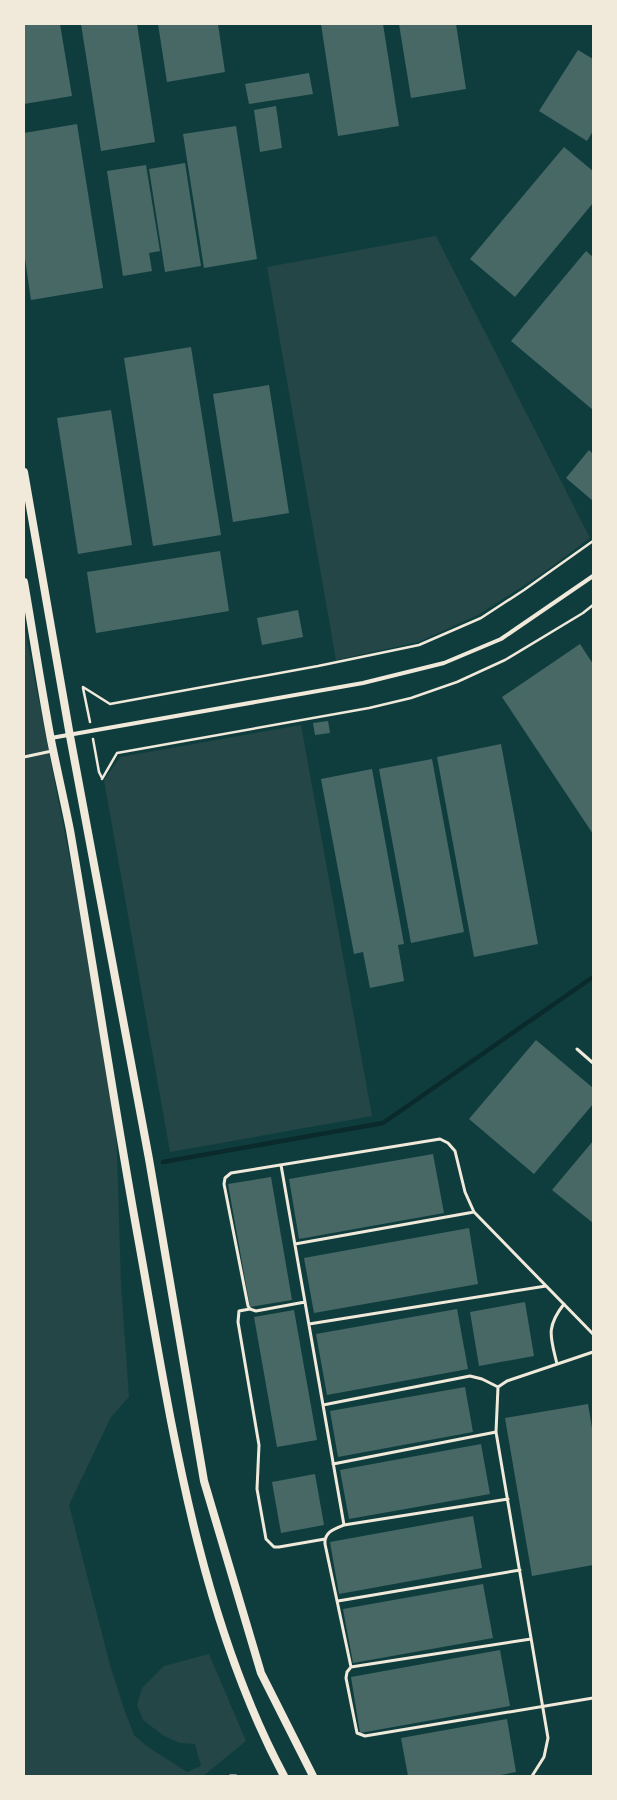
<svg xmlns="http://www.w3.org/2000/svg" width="617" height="1800" viewBox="0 0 617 1800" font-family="'Roboto Condensed',sans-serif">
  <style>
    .green { fill: #244646 }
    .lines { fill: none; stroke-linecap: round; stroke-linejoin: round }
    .stream { stroke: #0a2a2b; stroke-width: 4.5 }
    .building { fill: #486865 }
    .path { stroke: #f1e9da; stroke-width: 2.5 }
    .service { stroke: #f1e9da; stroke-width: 3 }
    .minor { stroke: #f1e9da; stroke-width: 4 }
    .secondary { stroke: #f1e9da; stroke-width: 8 }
  </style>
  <rect width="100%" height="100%" fill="#0f3d3e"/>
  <path class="green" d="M 436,236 L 590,538 L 540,575 L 478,615 L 418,642 L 336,660 L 267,267 Z
    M 24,625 L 115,1089 L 121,1284 L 129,1397 L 111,1417 L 69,1505 L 110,1665 L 124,1709 L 134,1735 L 148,1747 L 187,1772 L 201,1766 L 195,1744 L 180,1743 L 164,1736 L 143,1720 L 137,1705 L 142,1688 L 164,1666 L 209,1654 L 246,1741 L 203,1776 L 24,1776 Z
    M 301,725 L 372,1116 L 170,1152 L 104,780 L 120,757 Z"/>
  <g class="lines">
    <path class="stream" d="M 163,1162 L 383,1123 L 593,977"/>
  </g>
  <path class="building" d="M 24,24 L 60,24 L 72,96 L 24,104 Z
    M 81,24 L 137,24 L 155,142 L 101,151 Z
    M 158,24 L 218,24 L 225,72 L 167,82 Z
    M 321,24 L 383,24 L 399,126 L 338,136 Z
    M 399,24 L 456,24 L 466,89 L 411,98 Z
    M 578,50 L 593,59 L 593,131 L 587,141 L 539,111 Z
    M 309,73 L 313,94 L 249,104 L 245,84 Z
    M 276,106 L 282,148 L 260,152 L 254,110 Z
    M 77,124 L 103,288 L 31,300 L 24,252 L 24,133 Z
    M 236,126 L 257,259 L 204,268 L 183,134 Z
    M 564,147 L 593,171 L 593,203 L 515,297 L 470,259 Z
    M 185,163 L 201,266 L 165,272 L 149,169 Z
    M 146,165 L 160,251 L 149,253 L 152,271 L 123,276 L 107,171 Z
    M 586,251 L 593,257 L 593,410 L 511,341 Z
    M 191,347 L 221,535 L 153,546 L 124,358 Z
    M 269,385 L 289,513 L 233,522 L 213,394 Z
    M 111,410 L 132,545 L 78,554 L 57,418 Z
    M 589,450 L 593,454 L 593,501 L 566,478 Z
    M 220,551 L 229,611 L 96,633 L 87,572 Z
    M 298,610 L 303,637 L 262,645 L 257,618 Z
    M 580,644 L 593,664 L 593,834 L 502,697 Z
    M 328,721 L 330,733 L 315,735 L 313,723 Z
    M 501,744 L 538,944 L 474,957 L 437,757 Z
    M 432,759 L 464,932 L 411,943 L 379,769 Z
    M 372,769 L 404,944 L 398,945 L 404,981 L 370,988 L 363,952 L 354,954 L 321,779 Z
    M 536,1040 L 593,1088 L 593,1104 L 534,1174 L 469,1119 Z
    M 593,1141 L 593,1223 L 552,1190 Z
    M 433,1154 L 444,1213 L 299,1239 L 289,1179 Z
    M 271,1177 L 292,1300 L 250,1307 L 228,1184 Z
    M 469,1228 L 478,1284 L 314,1313 L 304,1258 Z
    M 525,1302 L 534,1356 L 479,1366 L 470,1312 Z
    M 457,1309 L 468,1369 L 327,1395 L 316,1334 Z
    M 294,1310 L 317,1440 L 277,1447 L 254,1317 Z
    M 465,1387 L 473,1432 L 338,1457 L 330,1411 Z
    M 588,1404 L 593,1434 L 593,1565 L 532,1576 L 505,1418 Z
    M 481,1444 L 490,1494 L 349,1519 L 340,1470 Z
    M 315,1474 L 324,1525 L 281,1533 L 272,1482 Z
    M 473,1516 L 482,1568 L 339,1594 L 330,1542 Z
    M 483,1584 L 493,1638 L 353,1663 L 343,1609 Z
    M 500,1650 L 510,1706 L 360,1733 L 351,1677 Z
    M 507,1719 L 516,1772 L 496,1776 L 408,1776 L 401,1738 Z"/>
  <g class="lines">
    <path class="path" d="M 83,687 L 110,704 L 318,666 L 419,645 L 481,618 L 524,590 L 593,541
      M 83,688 L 90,722
      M 93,739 L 99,772 L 102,778
      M 102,779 L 117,753 L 369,708 L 411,698 L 457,682 L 505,660 L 583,613 L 593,605"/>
    <path class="service" d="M 24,757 L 52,751
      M 577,1049 L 593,1063
      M 281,1165 L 344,1525
      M 295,1244 L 474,1212
      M 305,1302 L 256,1311 L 250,1309 L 248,1306 L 224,1184 L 225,1178 L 231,1173 L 440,1139 L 448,1143 L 455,1151 L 465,1192 L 474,1212 L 593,1334
      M 250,1309 L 239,1311 L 238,1322 L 259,1445 L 257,1489 L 266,1539 L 274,1547 L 279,1547 L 325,1539
      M 309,1324 L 546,1286
      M 557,1364 C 551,1338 545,1328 564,1304
      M 498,1387 L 496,1432 L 548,1738 L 544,1757 L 532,1776
      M 498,1387 L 507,1381 L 593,1352
      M 323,1405 L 470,1376 L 482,1379 L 498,1387
      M 333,1464 L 496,1432
      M 508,1499 L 344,1525 C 334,1529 324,1532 325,1544 L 351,1667 L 531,1639
      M 338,1601 L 520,1570
      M 351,1667 L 347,1672 L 346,1678 L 357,1733 L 365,1736 L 593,1698
      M 230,1776 L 236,1776"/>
    <path class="minor" d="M 51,738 L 363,683 L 444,663 L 501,639 L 593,576"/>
    <path class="secondary" d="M 24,472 L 70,736 L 149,1159 L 204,1481 L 261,1673 L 313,1776
      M 24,582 C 33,634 41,687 51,740 C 57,770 64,800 70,830 C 94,968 114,1106 139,1243 C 171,1421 198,1615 284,1776"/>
  </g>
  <rect width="617" height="1800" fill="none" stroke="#f1e9da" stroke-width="50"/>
</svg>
